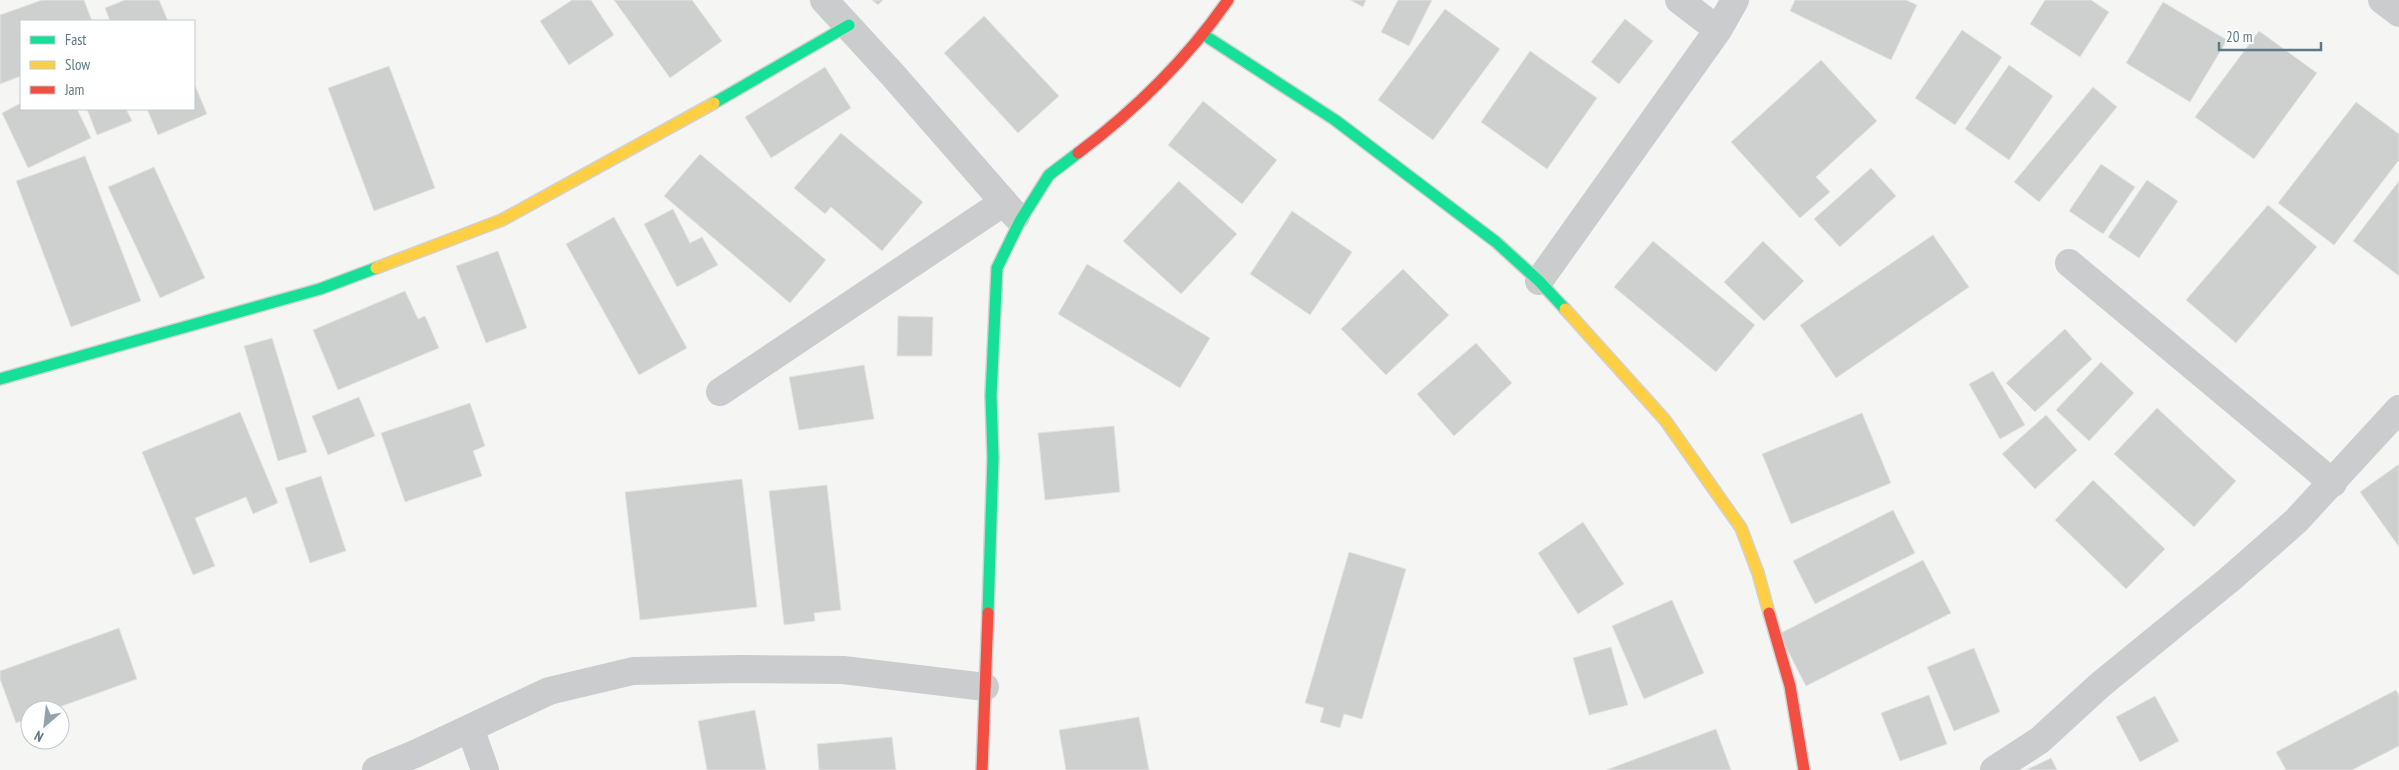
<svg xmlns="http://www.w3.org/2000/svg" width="2399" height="770" viewBox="0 0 2399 770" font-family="'PT Sans Narrow',sans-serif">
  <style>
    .building { fill: #cdd0cf; stroke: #e4e4e3 }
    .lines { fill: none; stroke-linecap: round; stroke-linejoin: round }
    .fast-casing { stroke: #d0d2d2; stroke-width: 14 }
    .slow-casing { stroke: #d0d2d2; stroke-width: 14 }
    .jam-casing { stroke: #d0d2d2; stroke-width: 14 }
    .street { stroke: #cacccd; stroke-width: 28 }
    .fast { stroke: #16e098; stroke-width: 11 }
    .slow { stroke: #ffcf43; stroke-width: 11 }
    .jam { stroke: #f24e42; stroke-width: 11 }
  </style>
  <rect width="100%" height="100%" fill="#f5f5f3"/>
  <path class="building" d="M 42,0 L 84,0 L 92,21 L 21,21 L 21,76 L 0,84 L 0,15 Z
    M 125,0 L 159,0 L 168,21 L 110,21 L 105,8 Z
    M 572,0 L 591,0 L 614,35 L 569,65 L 540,21 Z
    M 614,0 L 692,0 L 722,41 L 670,78 Z
    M 872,0 L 883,0 L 878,5 Z
    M 1350,0 L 1366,0 L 1363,7 Z
    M 1398,0 L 1432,0 L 1409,46 L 1381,32 Z
    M 1795,0 L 1906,0 L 1917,5 L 1891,60 L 1790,11 Z
    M 2045,0 L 2091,0 L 2109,12 L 2080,57 L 2030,24 Z
    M 2163,2 L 2227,40 L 2190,102 L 2126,63 Z
    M 1445,9 L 1500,49 L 1433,140 L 1378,100 Z
    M 984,16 L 1059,96 L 1018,133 L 944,53 Z
    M 1625,19 L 1653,41 L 1619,84 L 1591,62 Z
    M 1962,30 L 2002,57 L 1955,125 L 1915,98 Z
    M 2259,31 L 2317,73 L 2254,159 L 2195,117 Z
    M 1530,51 L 1597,98 L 1547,169 L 1481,122 Z
    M 1821,60 L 1877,121 L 1816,177 L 1830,192 L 1800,218 L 1731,142 Z
    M 2009,65 L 2053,96 L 2009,160 L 1965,129 Z
    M 389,66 L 435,188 L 374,211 L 328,88 Z
    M 825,67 L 851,108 L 771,158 L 745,117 Z
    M 194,83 L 207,114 L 158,135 L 147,109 L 194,109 Z
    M 2093,87 L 2117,107 L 2039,202 L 2014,182 Z
    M 1203,101 L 1277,160 L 1242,204 L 1168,145 Z
    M 2356,102 L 2399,134 L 2399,160 L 2334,245 L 2278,203 Z
    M 21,103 L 21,109 L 77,109 L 91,138 L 28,168 L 2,113 Z
    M 87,109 L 126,109 L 132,121 L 97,135 Z
    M 841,133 L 923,202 L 882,251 L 831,207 L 825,214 L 794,188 Z
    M 700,154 L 826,260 L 790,303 L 664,196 Z
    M 85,156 L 141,301 L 71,327 L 16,181 Z
    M 2101,164 L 2135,187 L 2103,234 L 2069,211 Z
    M 154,167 L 205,278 L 160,298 L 108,187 Z
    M 1871,168 L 1896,196 L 1840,247 L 1814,219 Z
    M 2147,180 L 2178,201 L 2139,258 L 2108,237 Z
    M 1179,181 L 1237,234 L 1181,294 L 1123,241 Z
    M 2399,181 L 2399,276 L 2353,241 Z
    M 2268,205 L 2317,247 L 2236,343 L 2186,300 Z
    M 673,209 L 690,243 L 702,237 L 718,265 L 677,287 L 644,224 Z
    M 1292,211 L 1352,252 L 1310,315 L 1250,274 Z
    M 614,217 L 687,348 L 639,375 L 566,244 Z
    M 1933,235 L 1969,287 L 1836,378 L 1800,325 Z
    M 1653,241 L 1755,325 L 1716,372 L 1614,287 Z
    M 1763,241 L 1804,281 L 1764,321 L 1724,282 Z
    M 498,251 L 527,328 L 486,343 L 456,266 Z
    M 1087,264 L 1210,338 L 1180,388 L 1058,314 Z
    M 1403,269 L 1449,315 L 1386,375 L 1341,329 Z
    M 405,291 L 418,319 L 425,316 L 439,348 L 338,390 L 313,330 Z
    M 898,316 L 933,317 L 932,356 L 897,356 Z
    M 2065,329 L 2092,359 L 2035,412 L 2006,383 Z
    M 272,338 L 307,452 L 278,461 L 244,346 Z
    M 1476,343 L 1512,383 L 1454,436 L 1417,394 Z
    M 2101,362 L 2134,393 L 2089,441 L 2056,410 Z
    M 864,365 L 874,419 L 799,430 L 789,377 Z
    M 1993,371 L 2025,425 L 2000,439 L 1969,384 Z
    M 359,397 L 375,436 L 328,455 L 312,416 Z
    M 470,403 L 485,446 L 473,451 L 482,476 L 405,502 L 381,433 Z
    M 2157,408 L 2236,481 L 2194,527 L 2114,454 Z
    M 240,412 L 278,503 L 253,514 L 246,497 L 195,518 L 215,566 L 193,575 L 142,452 Z
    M 1862,413 L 1891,483 L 1791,524 L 1762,454 Z
    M 2046,415 L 2077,450 L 2035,489 L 2002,454 Z
    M 1114,426 L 1120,492 L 1045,500 L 1038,433 Z
    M 2399,464 L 2399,547 L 2360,492 Z
    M 321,476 L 346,551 L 310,563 L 285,488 Z
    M 742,479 L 757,607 L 640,620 L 625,492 Z
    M 2093,480 L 2165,549 L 2126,589 L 2055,520 Z
    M 827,485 L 841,610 L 814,613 L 815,621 L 784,625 L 769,491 Z
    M 1893,510 L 1915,553 L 1815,604 L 1793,561 Z
    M 1583,522 L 1624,584 L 1578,614 L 1538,553 Z
    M 1349,552 L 1406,569 L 1362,719 L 1344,714 L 1340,728 L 1320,722 L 1324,708 L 1305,703 Z
    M 1923,560 L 1951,613 L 1806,686 L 1779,634 Z
    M 1672,600 L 1704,673 L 1644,699 L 1612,626 Z
    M 119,628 L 137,679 L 51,710 L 30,710 L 30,718 L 16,723 L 0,679 L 0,671 Z
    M 1611,647 L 1628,705 L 1589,715 L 1573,658 Z
    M 1974,648 L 2000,712 L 1954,731 L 1927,667 Z
    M 2396,690 L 2399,696 L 2399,746 L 2352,770 L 2286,770 L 2276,752 Z
    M 1929,695 L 1947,744 L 1900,761 L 1881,713 Z
    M 2155,696 L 2179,741 L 2140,762 L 2116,717 Z
    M 755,710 L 766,770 L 707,770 L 698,721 Z
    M 1139,717 L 1149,770 L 1066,770 L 1059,730 Z
    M 1716,729 L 1731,770 L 1606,770 Z
    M 892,737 L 896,770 L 819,770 L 817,744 Z
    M 2051,758 L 2057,770 L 2026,770 Z"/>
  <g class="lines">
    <defs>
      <path id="fast" d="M 1204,35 L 1335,120 L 1496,242 L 1539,281 L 1565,309
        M 714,103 L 849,25
        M 0,379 L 320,289 L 376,268
        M 988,613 L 993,458 L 991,395 L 997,268 L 1020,221 L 1049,175 L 1078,153"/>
      <path id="slow" d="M 376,268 L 502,220 L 714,103
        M 1565,309 L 1665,420 L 1741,528 L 1758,573 L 1769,613"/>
      <path id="jam" d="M 1078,153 C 1135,110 1187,59 1228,0
        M 1769,613 L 1790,686 L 1804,770
        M 982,770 L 988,613"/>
    </defs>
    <use href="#fast" class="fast-casing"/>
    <use href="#slow" class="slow-casing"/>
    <use href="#jam" class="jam-casing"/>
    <path class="street" d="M 824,0 L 892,74 L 1016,216
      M 1679,0 L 1718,30
      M 2382,0 L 2399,13
      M 2069,263 L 2333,483
      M 1539,281 L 1718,30 L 1735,0
      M 720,392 L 1004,202
      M 470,728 L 485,770
      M 376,770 L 415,754 L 549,691 L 633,671 L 741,669 L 843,670 L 985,687
      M 1994,770 L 2040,740 L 2100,685 L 2230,579 L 2296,521 L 2399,409"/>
    <use href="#fast" class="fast"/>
    <use href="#slow" class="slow"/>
    <use href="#jam" class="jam"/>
  </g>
  <rect x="20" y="20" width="175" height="90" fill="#ffffff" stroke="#bfc9cd"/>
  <rect x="30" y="36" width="25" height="8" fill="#16e098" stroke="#bfc9cd"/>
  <text x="65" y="45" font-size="15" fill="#5e7981">Fast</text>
  <rect x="30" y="61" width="25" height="8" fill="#ffcf43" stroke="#bfc9cd"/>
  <text x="65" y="70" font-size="15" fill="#5e7981">Slow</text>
  <rect x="30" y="86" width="25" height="8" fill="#f24e42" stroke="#bfc9cd"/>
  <text x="65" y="95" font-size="15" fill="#5e7981">Jam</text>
  <g transform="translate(45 725) rotate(208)"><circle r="24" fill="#ffffff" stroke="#bfc9cd"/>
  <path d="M0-4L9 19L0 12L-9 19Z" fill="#93a4a9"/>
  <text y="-8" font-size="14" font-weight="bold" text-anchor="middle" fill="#5e7981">N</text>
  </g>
  <path d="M2219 42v8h102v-8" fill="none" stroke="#5e7981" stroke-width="2.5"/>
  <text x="2226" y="42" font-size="15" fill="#5e7981" stroke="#ffffff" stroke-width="4" paint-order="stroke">20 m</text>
</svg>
